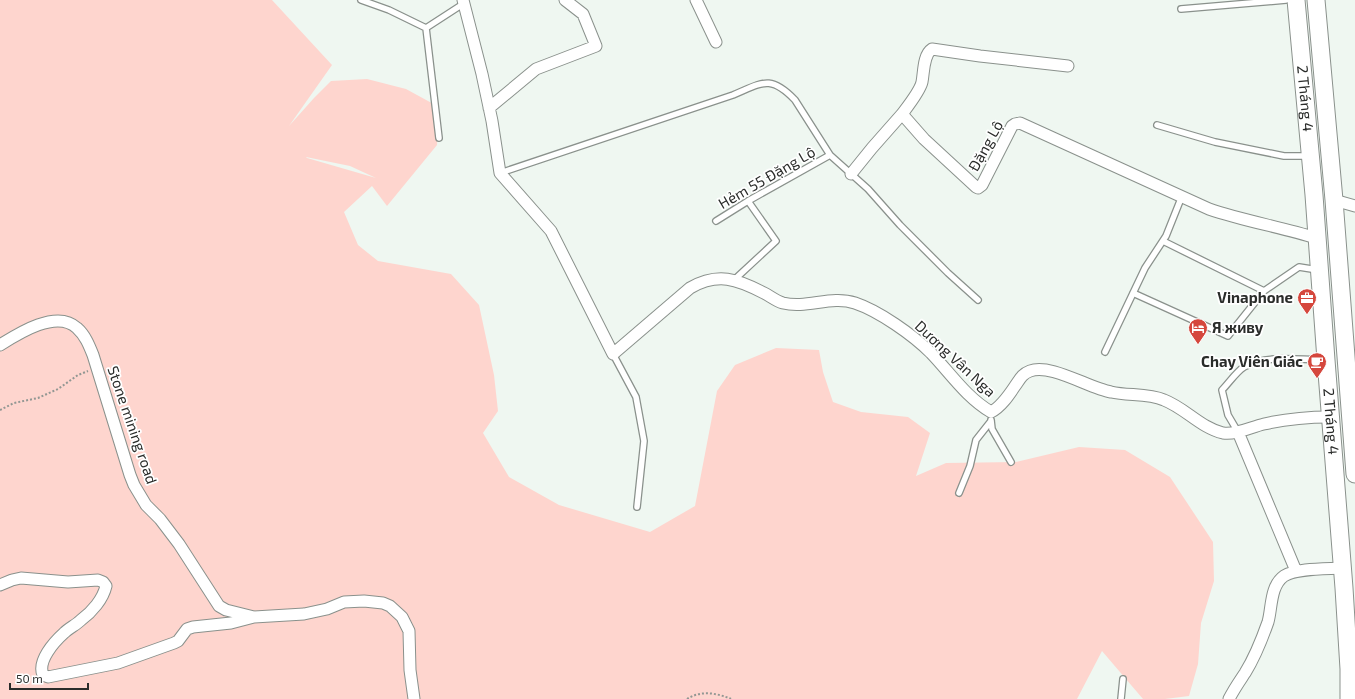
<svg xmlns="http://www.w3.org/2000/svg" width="1355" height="699" viewBox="0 0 1355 699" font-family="'Exo 2',sans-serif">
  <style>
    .green { fill: #fed5ce; fill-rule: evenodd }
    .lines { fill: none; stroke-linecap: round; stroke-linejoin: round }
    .service-casing { stroke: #8a918c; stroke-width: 8 }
    .minor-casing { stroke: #8a918c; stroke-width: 13 }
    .primary-casing { stroke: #8a918c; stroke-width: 19 }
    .path { stroke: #929793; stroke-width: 2; stroke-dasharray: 2 2; stroke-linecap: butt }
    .service { stroke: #fff; stroke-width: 5.5 }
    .minor { stroke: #fff; stroke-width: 11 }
    .primary { stroke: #fff; stroke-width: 17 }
    .labels { text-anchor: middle; stroke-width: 3.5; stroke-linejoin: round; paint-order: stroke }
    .street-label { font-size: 15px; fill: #2a2c2a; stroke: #fff }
    .poi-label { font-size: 15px; font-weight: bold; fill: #2a2c2a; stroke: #fff; text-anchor: end }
  </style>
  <rect width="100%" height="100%" fill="#eff7f1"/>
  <path class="green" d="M 0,0 L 272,0 L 332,65 L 289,126 L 314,98 L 331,81 L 367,79 L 406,89 L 439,107 L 437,145 L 387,206 L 372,186 L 344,212 L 358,245 L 378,261 L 451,274 L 479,305 L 494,375 L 498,411 L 483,433 L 509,477 L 559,505 L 650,532 L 695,506 L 717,391 L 735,365 L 776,348 L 819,350 L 823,372 L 833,402 L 861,412 L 908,417 L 930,433 L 916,476 L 946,463 L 1016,462 L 1079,447 L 1125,450 L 1170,477 L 1213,542 L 1214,581 L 1201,623 L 1198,664 L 1189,696 L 1165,699 L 1143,699 L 1102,651 L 1077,699 L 0,699 ZM 306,157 L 350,166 L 376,178 L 307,158 Z"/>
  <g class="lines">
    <defs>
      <path id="service" d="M 361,0 L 389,10 L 426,28 L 439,138
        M 1181,9 L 1286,0
        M 426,28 L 463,4
        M 1157,125 L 1215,142 L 1284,156 L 1309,156
        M 500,173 L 733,95 C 762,83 770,74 795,100 L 830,155 L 868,189 L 900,225 L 948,273 L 978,300
        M 716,221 L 748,201 L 830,155
        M 1163,241 L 1264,291 L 1299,267 L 1318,270
        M 734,280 L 776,241 L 748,201
        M 1133,293 L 1228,336 L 1264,291
        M 1105,352 L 1145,268 L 1166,236 L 1182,196
        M 613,354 L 636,397 L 644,441 L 637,507
        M 991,420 L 992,429 L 1011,462
        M 1238,432 L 1228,415 L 1222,390 C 1228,384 1237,371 1244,367 C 1269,354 1297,360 1324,360
        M 959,493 L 970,466 L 976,440 L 991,421
        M 1121,699 L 1123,679"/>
      <path id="minor" d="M 463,0 L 482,74 L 492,121 L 500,173 L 551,231 L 613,354 L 690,288 C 718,272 737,279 764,293 C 770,296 776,301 783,303 C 807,309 831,295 855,303 C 879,311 913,335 931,353 C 951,374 966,397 991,412 C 1001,407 1009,395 1015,386 C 1020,379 1022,374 1030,371 C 1050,363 1089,388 1111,392 C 1128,396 1148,393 1164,400 C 1185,408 1201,428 1223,433 C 1236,435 1251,427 1264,424 C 1286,419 1308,417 1330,417
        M 696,0 L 716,42
        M 1068,66 L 980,56 L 932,49 C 923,55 924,72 922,82 C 920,91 908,106 902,114 L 924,139 L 976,187 L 978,188 L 982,185 L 1012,126 L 1015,124 L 1020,123 L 1209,209 C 1244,221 1281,227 1316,238
        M 489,108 L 536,69 L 596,46 L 583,14 L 565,0
        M 851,174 L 872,148 L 902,114
        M 1334,200 L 1355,206
        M 0,345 C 19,333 57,309 77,328 C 85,335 89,345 93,355 L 130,475 L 134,485 L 146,505 L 160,519 L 179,544 L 219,606 L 226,610 L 254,617
        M 1238,432 L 1296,571
        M 0,585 L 12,580 L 21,578 L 68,582 L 98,580 L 103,582 L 106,586 C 103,599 92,612 81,620 C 76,625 69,628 64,633 C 54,642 37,661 43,675 L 48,677 L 118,663 L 174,643 L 178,641 L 187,629 L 193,627 L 231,623 L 254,617 L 304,614 L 327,609 L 344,602 L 364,601 L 383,603 L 390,606 L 402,617 L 409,631 L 410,670 L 414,699
        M 1229,699 C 1234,689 1239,682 1245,673 C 1255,657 1262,639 1268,622 C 1272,608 1270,586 1284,576 C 1297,568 1326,569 1342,568"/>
      <g id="primary">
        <path id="s1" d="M 1296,0 L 1314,195 L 1326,360 L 1344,588 L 1349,669 L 1349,699"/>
        <path d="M 1316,0 L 1334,200 L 1355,474"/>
      </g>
    </defs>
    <use href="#service" class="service-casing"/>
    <use href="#minor" class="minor-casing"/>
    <use href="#primary" class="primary-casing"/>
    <path class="path" d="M 0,410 L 14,403 L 38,398 L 58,389 L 78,375 L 88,371
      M 687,699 C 701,690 717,693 731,699"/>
    <use href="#service" class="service"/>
    <use href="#minor" class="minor"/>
    <use href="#primary" class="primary"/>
  </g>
  <defs>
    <symbol id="office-pin" viewBox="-11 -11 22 30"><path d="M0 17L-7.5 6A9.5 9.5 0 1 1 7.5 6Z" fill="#d5473d" stroke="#fff"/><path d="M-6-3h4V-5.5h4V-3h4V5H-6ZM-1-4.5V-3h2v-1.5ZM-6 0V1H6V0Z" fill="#fff"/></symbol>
    <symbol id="hotel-pin" viewBox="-11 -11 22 30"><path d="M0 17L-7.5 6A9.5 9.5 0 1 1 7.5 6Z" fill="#d5473d" stroke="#fff"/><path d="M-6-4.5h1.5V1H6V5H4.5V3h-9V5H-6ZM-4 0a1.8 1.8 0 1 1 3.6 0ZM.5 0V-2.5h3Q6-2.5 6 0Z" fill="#fff"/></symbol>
    <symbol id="cafe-pin" viewBox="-11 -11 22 30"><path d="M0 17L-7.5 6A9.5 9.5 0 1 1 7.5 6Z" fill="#d5473d" stroke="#fff"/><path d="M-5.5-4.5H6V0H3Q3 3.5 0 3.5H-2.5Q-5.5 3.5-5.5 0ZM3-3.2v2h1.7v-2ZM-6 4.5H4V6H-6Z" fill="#fff"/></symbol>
  </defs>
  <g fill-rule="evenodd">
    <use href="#office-pin" x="1296" y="287" width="22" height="30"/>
    <use href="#hotel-pin" x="1187" y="317" width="22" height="30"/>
    <use href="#cafe-pin" x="1306" y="351" width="22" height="30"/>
  </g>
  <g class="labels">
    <g class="street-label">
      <text dy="5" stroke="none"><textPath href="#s1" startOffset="99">2 Tháng 4</textPath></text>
      <text transform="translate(986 146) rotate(-61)" y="5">Đặng Lộ</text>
      <text transform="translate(767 178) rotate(-30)" y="5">Hẻm 55 Đặng Lộ</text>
      <text transform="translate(955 359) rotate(43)" y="5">Dương Vân Nga</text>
      <text dy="5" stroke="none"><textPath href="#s1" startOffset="423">2 Tháng 4</textPath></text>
      <text transform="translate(132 425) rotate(71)" y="5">Stone mining road</text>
    </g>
    <g class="poi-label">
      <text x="1293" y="303">Vinaphone</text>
      <text x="1212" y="333" text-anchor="start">Я живу</text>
      <text x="1303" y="367">Chay Viên Giác</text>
    </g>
  </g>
  <path d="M10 683v6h78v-6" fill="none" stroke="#2a2c2a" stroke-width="2"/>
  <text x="16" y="683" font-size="12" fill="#2a2c2a" stroke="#ffffff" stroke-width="3" paint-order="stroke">50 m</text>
</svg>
